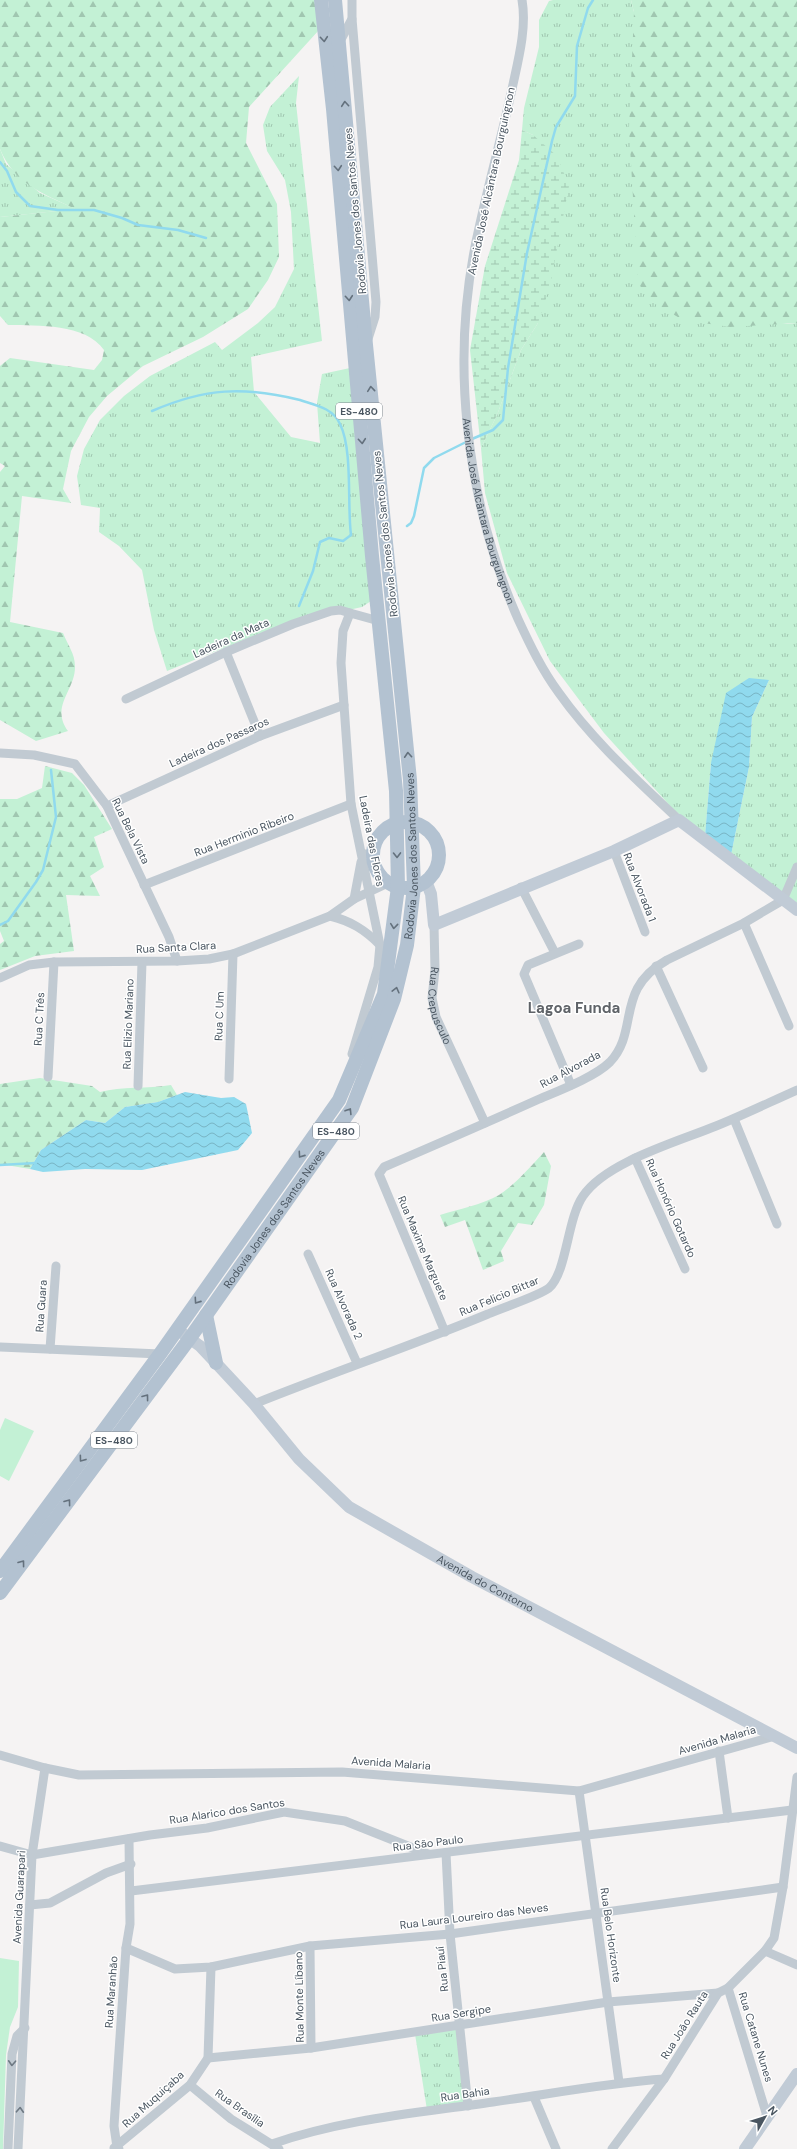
<svg xmlns="http://www.w3.org/2000/svg" width="797" height="2149" viewBox="0 0 797 2149" font-family="'DM Sans',sans-serif">
  <style>
    .grass { fill: url(#grass-tufts) }
    .forest { fill: url(#forest-firs) }
    .wetland { fill: url(#wetland-marsh) }
    .garden { fill: #c3f1d5 }
    .water { fill: url(#water-waves) }
    .lines { fill: none; stroke-linecap: round; stroke-linejoin: round }
    .stream { stroke: #90daee; stroke-width: 2.5 }
    .street { stroke: #c1cad2; stroke-width: 9 }
    .secondary { stroke: #c1cbd6; stroke-width: 12 }
    .primary { stroke: #b3c2d1; stroke-width: 14 }
    .oneway { stroke: #64717d }
    .oneway2 { stroke: #6e7983 }
    .labels { text-anchor: middle; stroke-width: 3; stroke-linejoin: round; paint-order: stroke }
    .shield { fill: #fff; stroke: #808990; stroke-width: 1 }
    .shield-label { font-size: 10px; font-weight: bold; fill: #4a5661 }
    .street-label { font-size: 11px; fill: #4a5661; stroke: #fff }
    .district-label { font-size: 15px; font-weight: bold; fill: #5f6368; stroke: #fff }
  </style>
  <defs>
    <pattern id="grass-tufts" width="24" height="20" patternUnits="userSpaceOnUse"><rect width="24" height="20" fill="#c3f1d5"/><path d="M3 7l-1-3M5 7V3M7 7l1-3M15 17l-1-3M17 17v-4M19 17l1-3" fill="none" stroke="#a0c6b0"/></pattern>
    <pattern id="forest-firs" width="22" height="20" patternUnits="userSpaceOnUse"><rect width="22" height="20" fill="#c3f1d5"/><path d="M5 1l3.5 6h-7zM16 11l3.5 6h-7z" fill="#a0c6b0"/></pattern>
    <pattern id="wetland-marsh" width="20" height="14" patternUnits="userSpaceOnUse"><rect width="20" height="14" fill="#c3f1d5"/><path d="M1 5h8M5 5V1M11 12h8M15 12V8" fill="none" stroke="#a0c6b0"/></pattern>
    <pattern id="water-waves" width="16" height="10" patternUnits="userSpaceOnUse"><rect width="16" height="10" fill="#90daee"/><path d="M0 5q4-4 8 0t8 0" fill="none" stroke="#78b4c4"/></pattern>
  </defs>
  <rect width="100%" height="100%" fill="#f5f3f3"/>
  <path class="grass" d="M 553,0 L 631,0 L 634,12 L 652,302 L 787,324 L 797,323 L 797,903 L 731,855 L 749,767 L 752,717 L 769,680 L 711,763 L 705,836 L 673,809 L 604,733 L 550,661 L 507,573 L 485,493 L 481,448 L 497,415 L 521,350 L 538,323 L 533,135 L 522,130 L 524,108 L 539,47 L 539,20 L 549,1 Z
    M 299,76 L 296,103 L 322,341 L 251,357 L 254,392 L 291,437 L 320,443 L 317,403 L 322,374 L 350,368 L 371,601 L 362,607 L 281,625 L 167,671 L 154,630 L 142,570 L 119,546 L 99,532 L 100,508 L 81,505 L 77,476 L 84,449 L 100,420 L 124,396 L 150,376 L 215,342 L 222,350 L 258,323 L 275,307 L 294,269 L 291,212 L 285,180 L 267,151 L 263,125 L 270,107 Z
    M 0,149 L 6,164 L 40,193 L 76,209 L 0,217 Z
    M 457,2027 L 466,2104 L 427,2110 L 415,2034 Z"/>
  <path class="forest" d="M 0,0 L 316,0 L 319,30 L 249,107 L 246,143 L 277,204 L 279,257 L 268,280 L 248,309 L 203,337 L 143,366 L 107,396 L 89,417 L 71,451 L 63,489 L 71,503 L 22,496 L 10,622 L 63,633 C 68,646 75,653 75,667 C 75,691 50,706 68,731 L 36,741 L 0,720 L 0,472 L 5,466 L 0,463 L 0,366 L 10,358 L 94,370 L 102,360 L 104,350 C 85,323 38,326 8,325 L 0,316 L 0,217 L 75,209 C 43,193 15,185 0,149 Z
    M 631,0 L 797,0 L 797,323 L 730,327 L 683,320 L 652,302 L 638,283 L 629,129 L 634,12 Z
    M 45,766 L 72,773 L 84,785 L 112,829 L 94,837 L 104,867 L 90,876 L 100,896 L 66,895 L 74,951 L 35,956 L 0,970 L 0,944 L 4,941 L 0,931 L 0,799 L 17,799 L 42,788 Z
    M 40,1078 L 92,1086 L 100,1092 C 122,1086 147,1089 171,1085 L 177,1095 L 158,1102 L 125,1107 L 105,1123 L 86,1120 L 41,1150 L 30,1169 L 0,1164 L 0,1084 Z
    M 544,1152 L 551,1166 L 544,1205 L 532,1225 L 518,1223 L 501,1251 L 504,1261 L 483,1270 L 465,1220 L 445,1227 L 440,1215 C 459,1209 481,1205 499,1195 C 516,1184 530,1167 544,1152 Z"/>
  <path class="wetland" d="M 522,130 L 533,135 L 557,156 L 569,186 L 550,286 L 538,323 L 521,350 L 497,415 L 481,448 L 470,350 L 485,266 L 519,160 Z"/>
  <path class="garden" d="M 5,1418 L 34,1431 L 9,1481 L 0,1476 L 0,1430 Z
    M 0,1958 L 19,1961 L 18,2007 L 10,2027 L 6,2055 L 3,2149 L 0,2149 Z"/>
  <path class="water" d="M 749,678 L 769,680 L 752,717 L 749,767 L 731,855 L 705,836 L 711,763 L 726,693 Z
    M 185,1092 L 221,1098 L 234,1097 L 246,1104 L 252,1133 L 238,1150 L 142,1170 L 85,1169 L 43,1172 L 30,1169 L 41,1150 L 86,1120 L 105,1123 L 125,1107 L 158,1102 Z"/>
  <g class="lines">
    <path class="stream" d="M 0,162 L 7,171 L 16,192 L 30,206 L 58,210 L 94,210 L 122,218 L 138,225 L 178,230 L 206,238
      M 152,411 C 205,388 244,386 300,400 C 315,405 333,408 340,424 C 353,450 347,505 351,535 L 343,541 L 329,538 L 320,542 L 313,571 L 299,606
      M 472,439 L 493,430 L 503,420 L 508,368 L 527,253 L 552,141 L 556,127 L 575,96 L 577,46 L 588,8 L 593,0
      M 407,526 L 411,523 L 414,516 L 424,468 L 434,458 L 466,442
      M 0,925 L 8,921 L 36,882 L 43,870 L 56,817 L 51,770
      M 0,1165 L 36,1163"/>
    <g class="street">
      <path id="s1" d="M 522,0 C 527,28 518,61 512,89 C 502,135 489,182 479,228 C 449,357 465,498 518,619 C 530,645 542,670 559,693 C 593,741 637,780 679,820"/>
      <path d="M 352,19 L 376,302 L 375,317 L 368,339"/>
      <path d="M 339,43 L 352,19 L 352,0"/>
      <path d="M 226,652 L 260,736"/>
      <path d="M 126,699 L 226,652 L 293,624 L 331,611 L 340,610 L 350,613"/>
      <path d="M 0,753 L 34,755 L 75,764 L 107,806 L 169,937 L 177,961"/>
      <path d="M 107,806 L 260,736 L 344,705"/>
      <path d="M 614,851 L 645,932"/>
      <path d="M 362,854 L 372,854"/>
      <path d="M 144,885 L 351,804"/>
      <path d="M 521,887 L 555,953"/>
      <path d="M 354,899 L 361,862"/>
      <path d="M 330,916 C 351,921 365,930 380,945"/>
      <path d="M 744,923 L 789,1026"/>
      <path id="s2" d="M 434,925 L 435,970 L 432,998 L 436,1017 L 485,1123"/>
      <path d="M 656,966 L 703,1068"/>
      <path d="M 0,978 L 29,965 L 54,962 L 177,961 L 209,959 L 233,954 L 330,916 L 354,899 L 388,883"/>
      <path d="M 352,1054 L 378,967 L 380,945 L 351,804 L 341,663 L 343,631 L 350,613 L 379,621"/>
      <path d="M 48,1077 L 54,962"/>
      <path d="M 229,1079 L 233,954"/>
      <path d="M 571,1085 L 524,974 L 528,965 L 579,944"/>
      <path d="M 138,1086 L 142,962"/>
      <path d="M 734,1119 L 777,1224"/>
      <path d="M 635,1158 L 685,1269"/>
      <path d="M 308,1254 L 357,1363"/>
      <path d="M 445,1332 L 379,1174 L 384,1167 C 435,1145 486,1123 537,1100 C 558,1091 595,1077 610,1062 C 640,1030 614,990 667,960 L 744,923 L 783,900 L 797,867"/>
      <path d="M 0,1347 L 160,1354"/>
      <path d="M 50,1349 L 56,1266"/>
      <path d="M 254,1404 C 331,1373 411,1346 488,1314 C 501,1308 539,1296 549,1288 C 567,1272 567,1219 583,1196 C 606,1162 677,1142 716,1126 C 743,1115 770,1102 797,1090"/>
      <path d="M 719,1751 L 728,1818"/>
      <path d="M 0,1755 L 45,1768 L 79,1775 L 342,1772 L 579,1791 L 775,1736"/>
      <path d="M 579,1791 L 619,2082"/>
      <path d="M 0,1846 L 32,1855 L 150,1835 L 207,1828 L 284,1812 L 345,1821 L 428,1854"/>
      <path d="M 446,1853 L 450,1934 L 468,2106"/>
      <path d="M 131,1891 L 792,1810"/>
      <path d="M 30,1905 L 50,1903 L 106,1873 L 131,1864"/>
      <path d="M 310,1946 L 311,2048"/>
      <path d="M 126,1948 L 175,1969 L 211,1967 L 310,1946 L 450,1934 L 783,1887"/>
      <path d="M 765,1951 L 797,1965"/>
      <path d="M 728,1988 L 767,2116"/>
      <path d="M 208,2058 L 311,2048 L 608,2002 L 718,1993"/>
      <path d="M 190,2085 L 231,2119 L 279,2149"/>
      <path d="M 534,2097 L 556,2149"/>
      <path d="M 272,2144 C 343,2119 418,2113 493,2102 C 550,2094 606,2083 664,2079"/>
      <path d="M 114,2148 L 190,2085 L 208,2058 L 211,1967"/>
      <path d="M 8,2149 L 12,2054 L 17,2036 L 25,2028"/>
      <path d="M 18,2149 L 32,1855 L 45,1768"/>
      <path d="M 119,2149 L 117,2147 L 114,2126 L 126,1948 L 130,1924 L 129,1839"/>
      <path d="M 612,2149 L 664,2079 L 718,1993 L 728,1988 L 765,1951 L 774,1938 L 783,1887 L 797,1777"/>
    </g>
    <g class="secondary">
      <path d="M 426,881 L 431,894 L 434,925 L 614,851 L 679,820 L 797,910"/>
      <path id="s3" d="M 182,1333 L 200,1346 L 216,1363 L 254,1404 L 299,1459 L 349,1507 L 472,1577 L 797,1748"/>
      <path d="M 745,2149 L 797,2074"/>
    </g>
    <g class="primary">
      <circle cx="406" cy="855" r="33"/>
      <path d="M 206,1315 L 216,1363"/>
      <path d="M 0,1571 L 160,1354 L 339,1100 L 384,994 L 398,887 L 396,791 L 372,556 L 333,109 L 321,0"/>
      <path id="s4" d="M 0,1593 L 190,1338 L 352,1108 L 394,999 L 407,945 L 414,887 L 410,780 L 366,345 L 335,0"/>
    </g>
  </g>
  <defs><path id="oneway-chevron" d="M-2-3.5L2.5 0L-2 3.5" fill="none" stroke-width="1.6" stroke-linecap="round" stroke-linejoin="round"/></defs>
  <g class="oneway">
    <use href="#oneway-chevron" transform="translate(324 39) rotate(85)"/>
    <use href="#oneway-chevron" transform="translate(345 104) rotate(-95)"/>
    <use href="#oneway-chevron" transform="translate(338 168) rotate(85)"/>
    <use href="#oneway-chevron" transform="translate(349 298) rotate(85)"/>
    <use href="#oneway-chevron" transform="translate(371 389) rotate(-96)"/>
    <use href="#oneway-chevron" transform="translate(362 441) rotate(85)"/>
    <use href="#oneway-chevron" transform="translate(408 755) rotate(-94)"/>
    <use href="#oneway-chevron" transform="translate(397 855) rotate(89)"/>
    <use href="#oneway-chevron" transform="translate(394 926) rotate(96)"/>
    <use href="#oneway-chevron" transform="translate(396 990) rotate(-76)"/>
    <use href="#oneway-chevron" transform="translate(349 1111) rotate(-58)"/>
    <use href="#oneway-chevron" transform="translate(301 1155) rotate(125)"/>
    <use href="#oneway-chevron" transform="translate(197 1301) rotate(125)"/>
    <use href="#oneway-chevron" transform="translate(146 1397) rotate(-53)"/>
    <use href="#oneway-chevron" transform="translate(82 1459) rotate(126)"/>
    <use href="#oneway-chevron" transform="translate(68 1502) rotate(-53)"/>
    <use href="#oneway-chevron" transform="translate(22 1563) rotate(-53)"/>
  </g>
  <g class="oneway2">
    <use href="#oneway-chevron" transform="translate(12 2063) rotate(93)"/>
    <use href="#oneway-chevron" transform="translate(20 2110) rotate(-87)"/>
  </g>
  <g class="labels">
    <g class="shield">
      <rect x="336" y="403" width="46" height="16" rx="3"/>
      <rect x="313" y="1123" width="46" height="16" rx="3"/>
      <rect x="91" y="1432" width="46" height="16" rx="3"/>
    </g>
    <g class="shield-label">
      <text x="359" y="415">ES-480</text>
      <text x="336" y="1135">ES-480</text>
      <text x="114" y="1444">ES-480</text>
    </g>
    <g class="street-label">
      <text transform="translate(491 181) rotate(-78)" y="4">Avenida José Alcântara Bourguingnon</text>
      <text transform="translate(355 211) rotate(-95)" y="4">Rodovia Jones dos Santos Neves</text>
      <text dy="4" stroke="none"><textPath href="#s1" startOffset="520">Avenida José Alcântara Bourguingnon</textPath></text>
      <text transform="translate(385 534) rotate(-96)" y="4">Rodovia Jones dos Santos Neves</text>
      <text transform="translate(231 638) rotate(-24)" y="4">Ladeira da Mata</text>
      <text transform="translate(219 742) rotate(-24)" y="4">Ladeira dos Passaros</text>
      <text transform="translate(131 831) rotate(64)" y="4">Rua Bela Vista</text>
      <text transform="translate(244 834) rotate(-21)" y="4">Rua Herminio Ribeiro</text>
      <text transform="translate(372 841) rotate(79)" y="4">Ladeira das Flores</text>
      <text dy="4" stroke="none"><textPath href="#s4" startOffset="861">Rodovia Jones dos Santos Neves</textPath></text>
      <text transform="translate(640 887) rotate(69)" y="4">Rua Alvorada 1</text>
      <text transform="translate(176 947) rotate(-3)" y="4">Rua Santa Clara</text>
      <text dy="4" stroke="none"><textPath href="#s2" startOffset="82">Rua Crepusculo</textPath></text>
      <text transform="translate(219 1016) rotate(-88)" y="4">Rua C Um</text>
      <text transform="translate(39 1019) rotate(-87)" y="4">Rua C Três</text>
      <text transform="translate(128 1024) rotate(-88)" y="4">Rua Elizio Mariano</text>
      <text transform="translate(570 1069) rotate(-28)" y="4">Rua Alvorada</text>
      <text transform="translate(671 1208) rotate(66)" y="4">Rua Honório Gotardo</text>
      <text dy="4" stroke="none"><textPath href="#s4" startOffset="464">Rodovia Jones dos Santos Neves</textPath></text>
      <text transform="translate(423 1248) rotate(67)" y="4">Rua Maxime Marguete</text>
      <text transform="translate(499 1296) rotate(-23)" y="4">Rua Felicio Bittar</text>
      <text transform="translate(344 1304) rotate(66)" y="4">Rua Alvorada 2</text>
      <text transform="translate(41 1306) rotate(-86)" y="4">Rua Guara</text>
      <text dy="4" stroke="none"><textPath href="#s3" startOffset="398">Avenida do Contorno</textPath></text>
      <text transform="translate(717 1740) rotate(-16)" y="4">Avenida Malaria</text>
      <text transform="translate(391 1763) rotate(4)" y="4">Avenida Malaria</text>
      <text transform="translate(227 1811) rotate(-9)" y="4">Rua Alarico dos Santos</text>
      <text transform="translate(428 1843) rotate(-7)" y="4">Rua São Paulo</text>
      <text transform="translate(19 1897) rotate(-87)" y="4">Avenida Guarapari</text>
      <text transform="translate(474 1916) rotate(-7)" y="4">Rua Laura Loureiro das Neves</text>
      <text transform="translate(611 1935) rotate(82)" y="4">Rua Belo Horizonte</text>
      <text transform="translate(442 1969) rotate(-96)" y="4">Rua Piauí</text>
      <text transform="translate(111 1992) rotate(-86)" y="4">Rua Maranhão</text>
      <text transform="translate(299 1997) rotate(-91)" y="4">Rua Monte Líbano</text>
      <text transform="translate(461 2013) rotate(-9)" y="4">Rua Sergipe</text>
      <text transform="translate(684 2025) rotate(-58)" y="4">Rua João Rauta</text>
      <text transform="translate(756 2037) rotate(73)" y="4">Rua Catane Nunes</text>
      <text transform="translate(465 2094) rotate(-8)" y="4">Rua Bahia</text>
      <text transform="translate(153 2099) rotate(-42)" y="4">Rua Muquiçaba</text>
      <text transform="translate(240 2108) rotate(35)" y="4">Rua Brasília</text>
    </g>
    <g class="district-label">
      <text x="574" y="1013">Lagoa Funda</text>
    </g>
  </g>
  <g transform="translate(765 2117) rotate(51)" stroke="#ffffff" stroke-width="3" paint-order="stroke">
  <path d="M0-3L7 15L0 10L-7 15Z" fill="#4a5661"/>
  <text y="-6" font-size="11" font-weight="bold" text-anchor="middle" fill="#4a5661">N</text>
  </g>
</svg>
